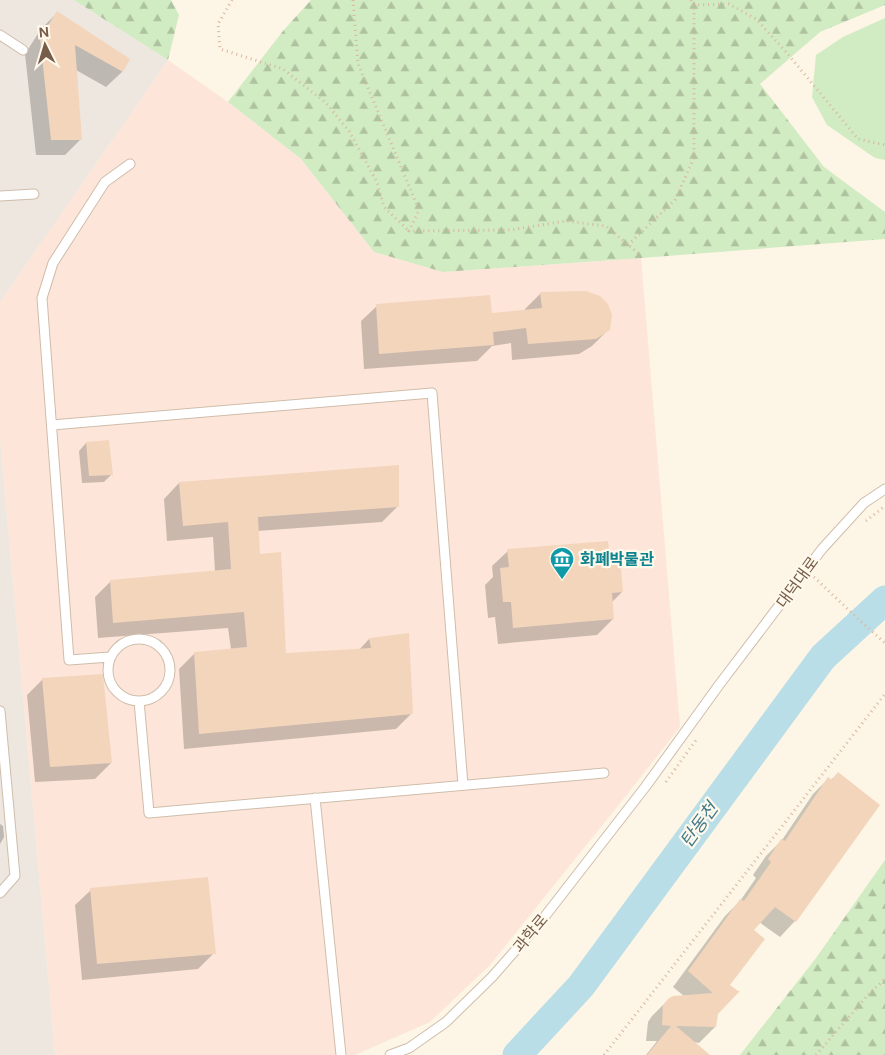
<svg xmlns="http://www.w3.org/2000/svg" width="885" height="1055" viewBox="0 0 885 1055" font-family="'DM Sans','Noto Sans KR',sans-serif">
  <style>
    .commercial { fill: #fde6d9 }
    .industrial { fill: #ede7df }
    .forest { fill: url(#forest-firs) }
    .park { fill: #d1ebc3 }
    .shadow { fill: #0003 }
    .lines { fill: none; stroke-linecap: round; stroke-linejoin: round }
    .river { stroke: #b9dee7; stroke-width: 29 }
    .building { fill: #f3d5bc }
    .service-casing { stroke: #cfbdab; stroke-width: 11 }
    .path { stroke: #d8b89f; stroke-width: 3; stroke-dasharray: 1 4; stroke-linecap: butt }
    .service { stroke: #fff; stroke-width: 9 }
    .labels { text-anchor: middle; stroke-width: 4.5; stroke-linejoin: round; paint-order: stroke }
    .culture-label { font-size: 16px; font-weight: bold; fill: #0d838f; stroke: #fff9ec; text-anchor: start }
    .street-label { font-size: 16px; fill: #775c4a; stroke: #fff9ec }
    .water-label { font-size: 18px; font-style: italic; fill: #427a8b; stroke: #fff9ec }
  </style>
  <defs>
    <pattern id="forest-firs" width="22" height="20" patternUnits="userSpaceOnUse" patternTransform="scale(1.25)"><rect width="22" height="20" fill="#d1ebc3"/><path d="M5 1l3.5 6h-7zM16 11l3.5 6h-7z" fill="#aec2a0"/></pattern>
  </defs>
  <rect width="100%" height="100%" fill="#fdf5e5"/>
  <path class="commercial" d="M 168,60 L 228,102 L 301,159 L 374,252 L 443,272 L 641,258 L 680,727 L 629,792 L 490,965 L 430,1022 L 355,1055 L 55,1055 L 0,439 L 0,302 Z"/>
  <path class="industrial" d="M 0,0 L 74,0 L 168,60 L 0,302 Z
    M 0,439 L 55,1055 L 0,1055 Z"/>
  <path class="forest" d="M 74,0 L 171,0 L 179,15 L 168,60 Z
    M 311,0 L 885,0 L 885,5 L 820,32 L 760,84 L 824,167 L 885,212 L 885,239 L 641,258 L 443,272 L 374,252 L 301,159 L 228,102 L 283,31 Z
    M 885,860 L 885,1055 L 740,1055 L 816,958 Z"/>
  <path class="park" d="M 885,18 L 885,160 L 875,158 L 827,125 L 812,97 L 816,55 L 843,37 Z"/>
  <path class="shadow" d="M 57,13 L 128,59 L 122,72 L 106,87 L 76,70 L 81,139 L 65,155 L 36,155 L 25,54 L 41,29 Z
    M 541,293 L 608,330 L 592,346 L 579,354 L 512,360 L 511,343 L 492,346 L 477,361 L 364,369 L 361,321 L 377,306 L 490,315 L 525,311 L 525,309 Z
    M 86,443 L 112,474 L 104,482 L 82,483 L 79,451 Z
    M 179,483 L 398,506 L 382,522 L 257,531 L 259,555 L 285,654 L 359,650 L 369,639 L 412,713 L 396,729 L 184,749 L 179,669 L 195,653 L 231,649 L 228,628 L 98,638 L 95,597 L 111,581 L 215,572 L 213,537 L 167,541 L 164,499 Z
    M 508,551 L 609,559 L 622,592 L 612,602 L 613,619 L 597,635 L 498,644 L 495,617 L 488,618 L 485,585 L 493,577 L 492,566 Z
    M 43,679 L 111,763 L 95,779 L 35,782 L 27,695 Z
    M 838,773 L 795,921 L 780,937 L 759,922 L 752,930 L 728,985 L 717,1014 L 715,1027 L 699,1043 L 693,1042 L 708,1055 L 646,1055 L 657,1041 L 646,1041 L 648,1022 L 652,1016 L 668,1000 L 684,996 L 673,987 L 725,916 L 740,901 L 756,878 L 753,875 L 766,856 L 782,840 L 813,794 L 828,779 L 831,780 Z
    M 0,824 L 3,826 L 4,837 L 0,844 Z
    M 91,890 L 214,953 L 198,969 L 82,980 L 75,905 Z"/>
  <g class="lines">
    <path class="river" d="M 517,1055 L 581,986 L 823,657 L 885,600"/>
  </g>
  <path class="building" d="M 57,11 L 130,59 L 123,72 L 75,45 L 82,140 L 51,140 L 40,38 Z
    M 586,291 L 600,296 L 608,304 L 612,315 L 610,330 L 596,339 L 528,344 L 526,328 L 493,332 L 494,345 L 379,354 L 376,304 L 490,295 L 492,313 L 542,308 L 540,292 Z
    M 109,440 L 113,475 L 89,476 L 86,442 Z
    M 399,465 L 399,507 L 258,517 L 260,554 L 281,552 L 286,653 L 371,648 L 369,638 L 409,633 L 413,714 L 199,734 L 194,652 L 247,647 L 244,612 L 113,623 L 110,580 L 231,569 L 228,522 L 183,526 L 179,482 Z
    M 608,541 L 610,558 L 620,557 L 623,592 L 612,593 L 614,619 L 513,628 L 511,602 L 503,602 L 500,568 L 509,567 L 507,549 Z
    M 103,674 L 112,763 L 50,767 L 42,678 Z
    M 838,772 L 880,805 L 796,922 L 775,907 L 754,930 L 765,939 L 730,985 L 738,991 L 740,991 L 718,1014 L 716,1027 L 676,1026 L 710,1055 L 647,1055 L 671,1026 L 662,1025 L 663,1005 L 668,999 L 673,996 L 713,993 L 688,971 L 740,899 L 744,901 L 771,862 L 768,859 L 781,839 L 785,841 L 828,777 L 832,780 Z
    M 208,877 L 216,954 L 97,964 L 90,888 Z"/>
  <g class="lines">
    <defs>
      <path id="service" d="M 0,35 L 23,50
        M 0,196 L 34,194
        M 52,425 L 432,393 L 463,785
        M108 670a31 31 0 1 1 62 0a31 31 0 1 1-62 0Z
        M 110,657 L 69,660 L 42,298 L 53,263 L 105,182 L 130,164
        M 139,701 L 149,813 L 604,773
        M 0,711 L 15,876 L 0,893
        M 315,798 L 341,1055
        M 390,1055 L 409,1048 L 446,1022 L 492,977 L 542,920 L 646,786 L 719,685 L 822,549 L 864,503 L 885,489"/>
    </defs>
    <use href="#service" class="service-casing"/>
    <path class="path" d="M 232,0 L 218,24 L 220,49 L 283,69 L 326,103 L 349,131 L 377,182 L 384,207 L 409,231
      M 353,0 L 358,64 L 419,210 L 409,231 L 510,230 L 566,221 L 606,226 L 639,254
      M 691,0 L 694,5 L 729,4 L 756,19 L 787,53 L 858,139 L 885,145
      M 628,245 L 675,200 L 694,158 L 694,5
      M 866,521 L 885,506
      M 814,577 L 855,616 L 885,643
      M 666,782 L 696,740
      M 604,1055 L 885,694
      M 816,1055 L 868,995 L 885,979"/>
    <use href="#service" class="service"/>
  </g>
  <defs>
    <symbol id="museum-pin" viewBox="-11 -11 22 30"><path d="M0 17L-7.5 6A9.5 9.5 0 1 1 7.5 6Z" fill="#0f9aa8" stroke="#fff9ec"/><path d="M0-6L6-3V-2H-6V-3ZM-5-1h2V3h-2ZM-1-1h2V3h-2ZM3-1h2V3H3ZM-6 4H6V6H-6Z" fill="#fff"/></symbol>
  </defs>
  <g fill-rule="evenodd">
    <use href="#museum-pin" x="548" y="545" width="28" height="38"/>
  </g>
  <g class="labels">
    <g class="culture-label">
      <text x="580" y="565">화폐박물관</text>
    </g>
    <g class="street-label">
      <text transform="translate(797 582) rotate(-54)" y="6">대덕대로</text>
      <text transform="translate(530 933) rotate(-50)" y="6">과학로</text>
    </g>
    <g class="water-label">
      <text transform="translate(699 825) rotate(-54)" y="6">탄동천</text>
    </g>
  </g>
  <g transform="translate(45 45) rotate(355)" stroke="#fff9ec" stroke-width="4" paint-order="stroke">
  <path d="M0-4L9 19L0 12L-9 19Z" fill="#775c4a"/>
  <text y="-8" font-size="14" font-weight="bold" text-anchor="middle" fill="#775c4a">N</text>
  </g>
</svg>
